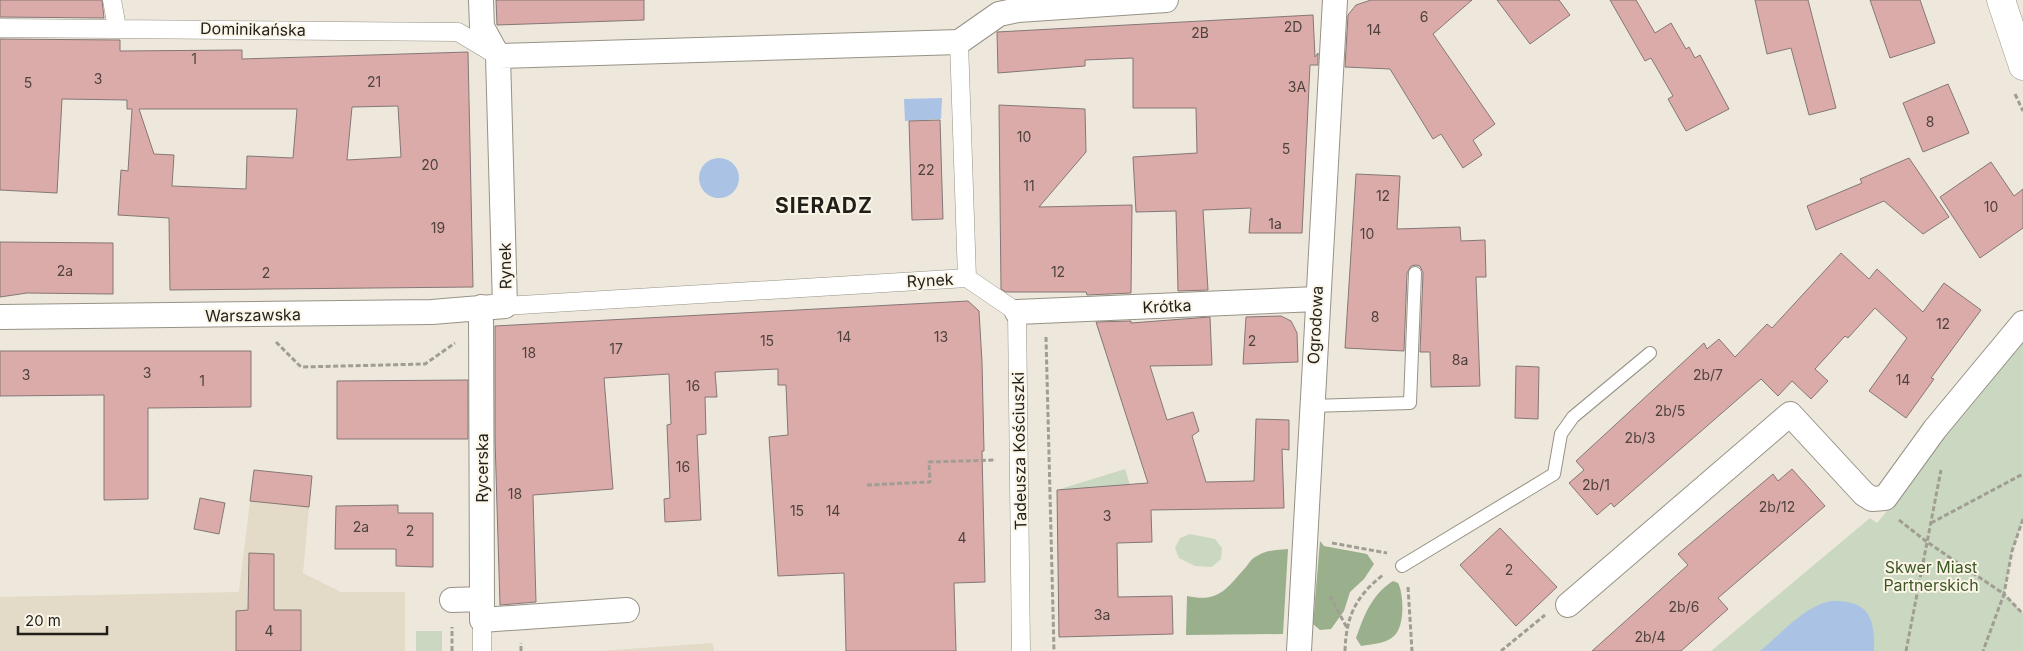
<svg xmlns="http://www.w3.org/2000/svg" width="2023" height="651" viewBox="0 0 2023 651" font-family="Inter,sans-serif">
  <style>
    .built { fill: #e3dac7 }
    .green { fill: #cad8c1 }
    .forest { fill: #9aaf8b }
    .water { fill: #aac3e5 }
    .building { fill: #daaba9; stroke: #857776; fill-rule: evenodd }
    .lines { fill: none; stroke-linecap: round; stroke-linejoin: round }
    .service-casing { stroke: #979286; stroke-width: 14 }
    .pedestrian-casing { stroke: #979286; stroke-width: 19 }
    .minor-casing { stroke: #979286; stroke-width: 26 }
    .tertiary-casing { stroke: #979286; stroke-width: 29 }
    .path { stroke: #a19d93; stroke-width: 3; stroke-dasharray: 5 2.5; stroke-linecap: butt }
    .service { stroke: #fff; stroke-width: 12 }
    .pedestrian { stroke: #fff; stroke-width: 18 }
    .minor { stroke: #fff; stroke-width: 24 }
    .tertiary { stroke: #fff; stroke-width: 28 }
    .labels { text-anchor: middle; stroke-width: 4; stroke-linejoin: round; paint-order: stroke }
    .number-label { font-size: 14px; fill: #4f423e }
    .street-label { font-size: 16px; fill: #211f1a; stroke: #fbf5e8 }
    .park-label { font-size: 16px; fill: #3c5824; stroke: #fbf5e8 }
    .district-label { font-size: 21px; font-weight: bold; letter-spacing: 1px; fill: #211f1a; stroke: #fbf5e8 }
  </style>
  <rect width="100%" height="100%" fill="#ede8db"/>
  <path class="built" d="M 250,501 L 309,507 L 303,573 L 341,592 L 405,592 L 405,651 L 0,651 L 0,597 L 239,592 Z
    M 713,643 L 714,651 L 600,651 Z"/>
  <path class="green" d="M 2023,323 L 2023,519 L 2012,551 L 2004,594 L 2023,613 L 2023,651 L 1711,651 L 1870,518 L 1877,523 L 1887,511 L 1935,429 Z
    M 1125,469 L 1130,485 L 1057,490 Z
    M 1190,534 L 1215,539 L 1222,548 L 1221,559 L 1212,567 L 1195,566 L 1179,558 L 1175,548 L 1180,538 Z
    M 416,631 L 442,631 L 442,651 L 416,651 Z"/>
  <path class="forest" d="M 1320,541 L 1324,546 L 1367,554 L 1374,564 L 1364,579 L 1350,592 L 1344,611 L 1331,629 L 1320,630 L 1313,624 Z
    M 1288,549 L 1283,634 L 1186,635 L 1187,596 C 1219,603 1226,589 1246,567 C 1249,563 1252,558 1257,556 C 1266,550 1277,550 1288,549 Z
    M 1393,581 L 1398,583 C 1404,594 1405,627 1394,636 C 1385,644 1372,644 1361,646 L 1356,638 C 1364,616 1371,595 1393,581 Z"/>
  <path class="water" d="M 942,98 L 941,119 L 905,121 L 904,99 Z
    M699 178a20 20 0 1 1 40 0a20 20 0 1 1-40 0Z
    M 1831,601 C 1869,600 1875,617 1874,651 L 1760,651 C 1782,633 1803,607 1831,601 Z"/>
  <path class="building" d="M 0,0 L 102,0 L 104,18 L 0,17 Z
    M 496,0 L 644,0 L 644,20 L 497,25 Z
    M 1371,0 L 1472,0 L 1433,34 L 1495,124 L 1473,140 L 1482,155 L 1463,168 L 1441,134 L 1433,139 L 1390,69 L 1345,67 L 1348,15 L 1356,5 Z
    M 1497,0 L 1559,0 L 1570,15 L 1530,44 Z
    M 1610,0 L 1636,0 L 1655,33 L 1671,23 L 1686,49 L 1689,47 L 1695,58 L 1700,55 L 1729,109 L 1686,131 L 1668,99 L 1673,96 L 1651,58 L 1645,61 Z
    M 1755,0 L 1808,0 L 1836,108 L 1809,115 L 1791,48 L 1767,54 Z
    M 1870,0 L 1920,0 L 1935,43 L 1890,58 Z
    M 1313,15 L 1315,57 L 1318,53 L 1318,65 L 1310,65 L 1302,233 L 1249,233 L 1251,208 L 1203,210 L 1208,290 L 1178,291 L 1176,211 L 1136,212 L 1133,157 L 1197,153 L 1196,108 L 1133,108 L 1133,58 L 1085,60 L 1085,66 L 998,73 L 997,32 Z
    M 0,39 L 120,40 L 120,51 L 242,50 L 242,59 L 468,52 L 473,287 L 170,290 L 169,218 L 118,215 L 121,170 L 128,171 L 132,109 L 127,109 L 127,100 L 62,99 L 57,193 L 0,190 ZM 398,106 L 401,157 L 347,160 L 352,107 ZM 139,109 L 297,109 L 293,158 L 247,156 L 246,189 L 172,186 L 174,155 L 154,154 Z
    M 1948,84 L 1969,133 L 1923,152 L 1903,103 Z
    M 999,105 L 1085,109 L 1086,152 L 1039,207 L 1132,205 L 1131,293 L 1087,295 L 1086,292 L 1006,292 L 1001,289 Z
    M 940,120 L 943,219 L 912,220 L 909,121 Z
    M 1909,158 L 1949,217 L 1923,234 L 1884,201 L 1816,230 L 1807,206 L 1862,183 L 1860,179 Z
    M 1991,162 L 2014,196 L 2023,189 L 2023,228 L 1980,258 L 1940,197 Z
    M 1356,174 L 1400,176 L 1397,229 L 1460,227 L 1461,241 L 1485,240 L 1486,277 L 1476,277 L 1480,386 L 1431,387 L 1430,352 L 1420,352 L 1423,273 L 1420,266 L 1416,265 L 1411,266 L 1407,273 L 1404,351 L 1345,348 Z
    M 0,242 L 113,243 L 113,294 L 27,293 L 0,297 Z
    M 1841,253 L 1869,279 L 1877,269 L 1923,312 L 1944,283 L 1981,310 L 1931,378 L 1934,379 L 1906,418 L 1869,391 L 1907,338 L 1875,308 L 1848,338 L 1845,336 L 1815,369 L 1828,381 L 1811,399 L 1792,381 L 1778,396 L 1761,379 L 1614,507 L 1611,503 L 1597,515 L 1569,483 L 1584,470 L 1576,461 L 1704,343 L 1707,349 L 1719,339 L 1735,357 L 1767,324 L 1772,328 Z
    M 968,301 L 979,311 L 982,362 L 984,451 L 982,451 L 985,582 L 954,583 L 956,651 L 846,651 L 844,573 L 778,576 L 769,437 L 788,435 L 786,385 L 778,385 L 778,369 L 715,372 L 717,397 L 705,397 L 706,434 L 697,435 L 701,520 L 665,522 L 664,499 L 670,498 L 667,425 L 671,424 L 669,374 L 604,378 L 613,489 L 533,495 L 536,602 L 500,605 L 495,439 L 495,326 Z
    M 1281,316 L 1291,321 L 1297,333 L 1298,362 L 1243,364 L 1246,317 Z
    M 1210,317 L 1212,365 L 1150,366 L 1167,420 L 1193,412 L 1199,431 L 1192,436 L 1206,482 L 1254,481 L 1256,419 L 1289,420 L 1289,450 L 1282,449 L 1284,508 L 1151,510 L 1152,542 L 1117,543 L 1118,597 L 1172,596 L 1173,634 L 1059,637 L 1057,490 L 1148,483 L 1096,322 L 1131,321 L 1131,323 Z
    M 0,351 L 251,351 L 251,407 L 148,408 L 148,499 L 104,500 L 104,395 L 0,396 Z
    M 1516,366 L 1539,367 L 1538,419 L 1515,418 Z
    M 468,380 L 468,439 L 337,439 L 337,381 Z
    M 1792,469 L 1825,506 L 1718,598 L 1728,609 L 1681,651 L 1592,651 L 1688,565 L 1678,554 L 1773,474 L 1778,481 Z
    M 254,470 L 312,476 L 309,507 L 250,501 Z
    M 200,498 L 225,503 L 219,534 L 194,529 Z
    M 398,505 L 398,513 L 433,513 L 433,567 L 396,566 L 396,549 L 335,549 L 336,506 Z
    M 1500,528 L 1557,587 L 1516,626 L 1460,565 Z
    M 249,553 L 274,554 L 274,610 L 301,610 L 301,651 L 236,651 L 236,611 L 248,610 Z"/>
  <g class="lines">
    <defs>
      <path id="service" d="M 1311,406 L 1410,403 L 1415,273
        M 1402,566 L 1554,474 L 1561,434 L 1573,417 L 1650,353"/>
      <path id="pedestrian" d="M 112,0 L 117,28
        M 0,28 L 458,32 L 498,56
        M 967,278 L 1017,312 L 1021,651
        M 505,306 L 967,278 L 959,42
        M 482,620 L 482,651"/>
      <path id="minor" d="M 498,56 L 959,42 L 999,14 L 1018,10 L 1166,0
        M 1017,312 L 1317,299
        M 0,317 L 432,312 L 505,306 L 498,56 L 482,27 L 481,0
        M 482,599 L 482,620 L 627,610
        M 452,600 L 482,599 L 481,307
        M 1568,605 L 1790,414 L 1864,494 L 1872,499 L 1885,498 L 1935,429 L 2023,323
        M 1299,651 L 1335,0"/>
      <path id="tertiary" d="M 2001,0 L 2023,66"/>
    </defs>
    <use href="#service" class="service-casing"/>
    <use href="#pedestrian" class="pedestrian-casing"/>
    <use href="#minor" class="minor-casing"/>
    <use href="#tertiary" class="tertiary-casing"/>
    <path class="path" d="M 2015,94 L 2023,111
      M 1046,337 L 1054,651
      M 276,342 L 301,367 L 425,364 L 455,343
      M 867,485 L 930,482 L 929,462 L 996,460
      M 2023,519 L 2012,551 L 2004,594 L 2023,614
      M 1899,520 L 1927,542 L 2004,594 L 1983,651
      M 1931,523 L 2023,474
      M 1332,543 L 1387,553
      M 1408,587 L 1412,651
      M 1330,596 L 1347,628
      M 452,651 L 452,627
      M 521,651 L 521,643
      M 1345,651 C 1346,616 1356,596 1383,575
      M 1501,651 L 1545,615
      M 1906,651 L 1941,470"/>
    <use href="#service" class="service"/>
    <use href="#pedestrian" class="pedestrian"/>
    <use href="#minor" class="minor"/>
    <use href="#tertiary" class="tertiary"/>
  </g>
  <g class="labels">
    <g class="number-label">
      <text x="1424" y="22">6</text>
      <text x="1293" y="32">2D</text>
      <text x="1374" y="35">14</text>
      <text x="1200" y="38">2B</text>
      <text x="194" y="64">1</text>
      <text x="98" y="84">3</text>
      <text x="374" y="87">21</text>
      <text x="28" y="88">5</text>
      <text x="1297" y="92">3A</text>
      <text x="1930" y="127">8</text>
      <text x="1024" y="142">10</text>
      <text x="1286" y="154">5</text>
      <text x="430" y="170">20</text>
      <text x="926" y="175">22</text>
      <text x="1029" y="191">11</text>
      <text x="1383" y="201">12</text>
      <text x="1991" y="212">10</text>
      <text x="1275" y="229">1a</text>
      <text x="438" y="233">19</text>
      <text x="1367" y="239">10</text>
      <text x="65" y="276">2a</text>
      <text x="1058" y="277">12</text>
      <text x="266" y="278">2</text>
      <text x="1375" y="322">8</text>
      <text x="1943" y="329">12</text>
      <text x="844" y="342">14</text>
      <text x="941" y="342">13</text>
      <text x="767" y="346">15</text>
      <text x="1252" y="346">2</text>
      <text x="616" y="354">17</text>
      <text x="529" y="358">18</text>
      <text x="1460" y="365">8a</text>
      <text x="147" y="378">3</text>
      <text x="26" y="380">3</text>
      <text x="1708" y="380">2b/7</text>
      <text x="1903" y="385">14</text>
      <text x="202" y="386">1</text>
      <text x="693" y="391">16</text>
      <text x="1670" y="416">2b/5</text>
      <text x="1640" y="443">2b/3</text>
      <text x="683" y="472">16</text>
      <text x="1596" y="490">2b/1</text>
      <text x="515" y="499">18</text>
      <text x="1777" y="512">2b/12</text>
      <text x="797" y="516">15</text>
      <text x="833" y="516">14</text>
      <text x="1107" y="521">3</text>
      <text x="361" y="532">2a</text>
      <text x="410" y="536">2</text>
      <text x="962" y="543">4</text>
      <text x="1509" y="575">2</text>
      <text x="1684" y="612">2b/6</text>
      <text x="1102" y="620">3a</text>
      <text x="269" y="636">4</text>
      <text x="1650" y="642">2b/4</text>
    </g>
    <g class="street-label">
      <text transform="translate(253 29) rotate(1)" y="6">Dominikańska</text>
      <text transform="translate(505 266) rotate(-91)" y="6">Rynek</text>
      <text transform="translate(930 280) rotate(-3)" y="6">Rynek</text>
      <text transform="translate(1167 306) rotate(-3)" y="6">Krótka</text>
      <text transform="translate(253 315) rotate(-1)" y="6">Warszawska</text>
      <text transform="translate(1315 325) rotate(-87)" y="6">Ogrodowa</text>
      <text transform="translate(1019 451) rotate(-91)" y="6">Tadeusza Kościuszki</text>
      <text transform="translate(482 468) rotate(-90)" y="6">Rycerska</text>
    </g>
    <g class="park-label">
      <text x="1931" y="573">Skwer Miast<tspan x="1931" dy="18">Partnerskich</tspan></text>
    </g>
    <g class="district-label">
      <text x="824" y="213">SIERADZ</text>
    </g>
  </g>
  <path d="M18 626v8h89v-8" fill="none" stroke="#211f1a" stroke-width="2.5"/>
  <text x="25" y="626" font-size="15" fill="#211f1a" stroke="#fbf5e8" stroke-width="4" paint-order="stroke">20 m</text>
</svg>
